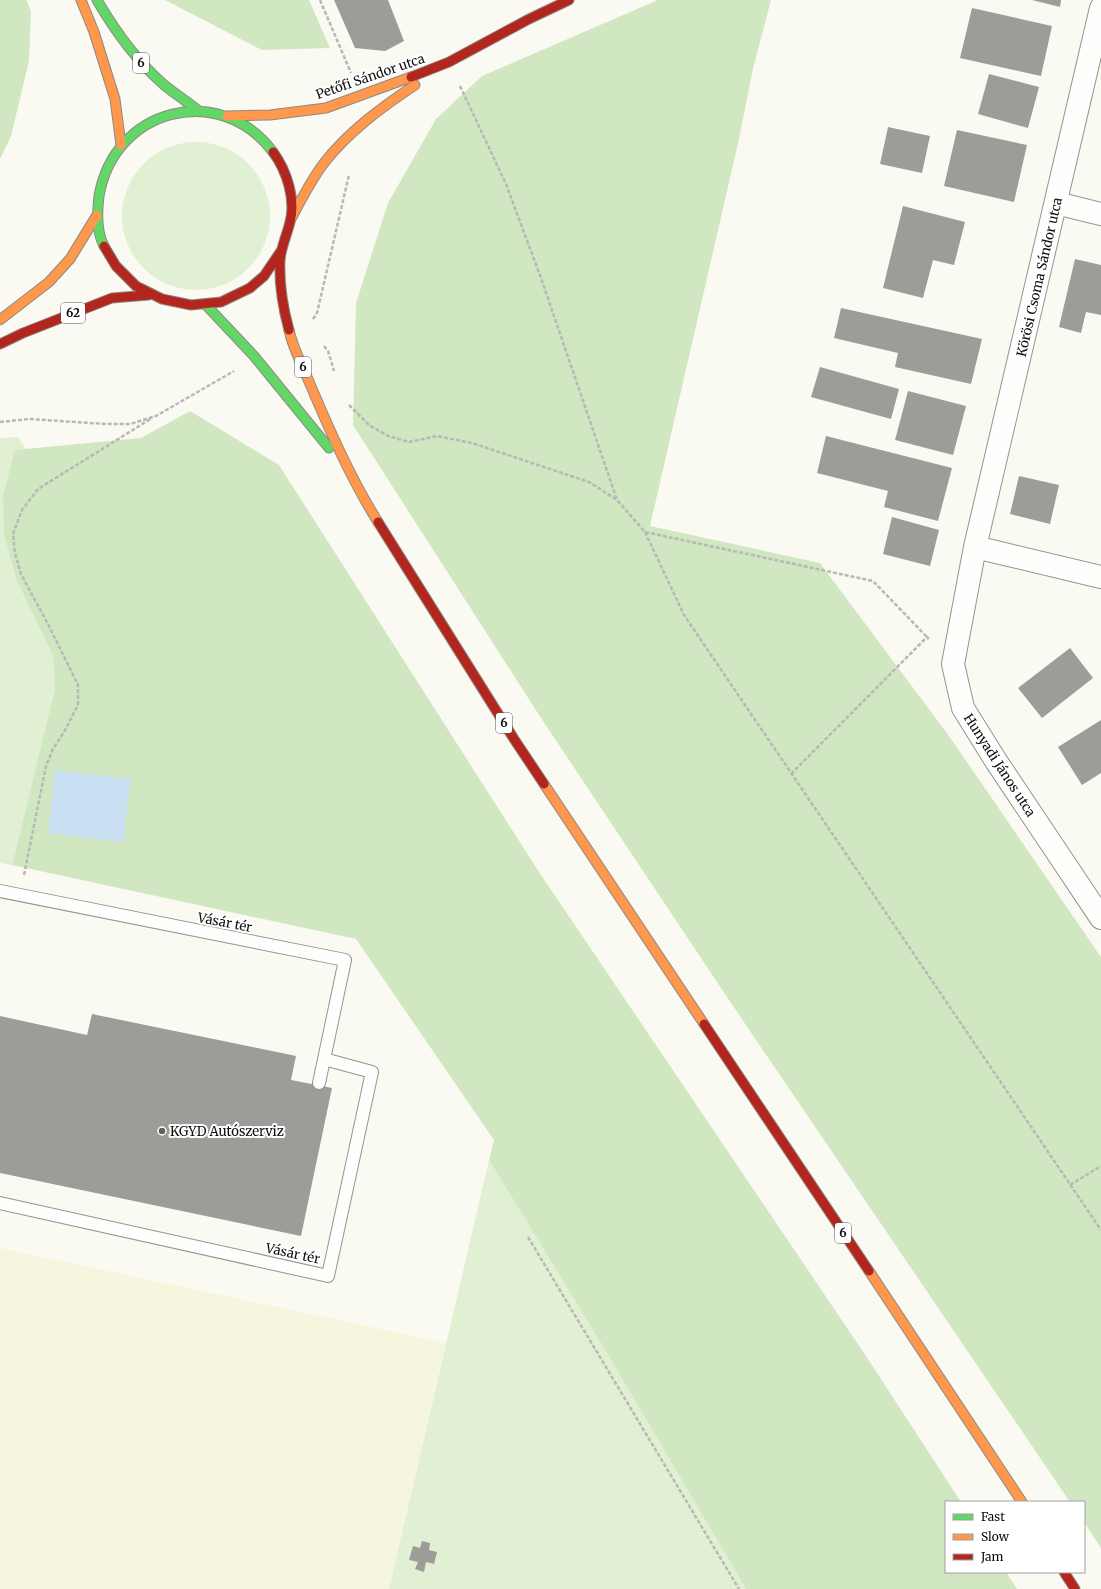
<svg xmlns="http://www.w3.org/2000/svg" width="1101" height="1589" viewBox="0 0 1101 1589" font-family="Merriweather,serif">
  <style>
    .farmland { fill: #f6f6df }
    .green { fill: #e1f0d3 }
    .forest { fill: #d0e7c2 }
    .water { fill: #cae0f3 }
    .building { fill: #9e9c98 }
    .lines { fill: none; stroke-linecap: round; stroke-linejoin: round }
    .lane-casing { stroke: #949491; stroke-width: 14 }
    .street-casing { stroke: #949491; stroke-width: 24 }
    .fast-casing { stroke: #8b8b87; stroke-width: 11 }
    .slow-casing { stroke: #8b8b87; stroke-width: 11 }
    .jam-casing { stroke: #8b8b87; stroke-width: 11 }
    .path { stroke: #b8b8b6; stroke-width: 2.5; stroke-dasharray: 4 2; stroke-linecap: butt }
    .lane { stroke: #fefefd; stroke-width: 12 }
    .street { stroke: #fefefd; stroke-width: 22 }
    .fast { stroke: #63d668; stroke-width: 9 }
    .slow { stroke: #ff974d; stroke-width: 9 }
    .jam { stroke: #b3261e; stroke-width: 9 }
    .poi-dot { fill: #61615e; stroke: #fff; stroke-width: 1.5 }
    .labels { text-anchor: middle; stroke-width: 4; stroke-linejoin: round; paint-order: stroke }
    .shield { fill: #fff; stroke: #565656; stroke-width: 1 }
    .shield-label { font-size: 12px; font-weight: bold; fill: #0e0e0e }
    .street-label { font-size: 13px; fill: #0e0e0e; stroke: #fff }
    .poi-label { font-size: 13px; fill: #0e0e0e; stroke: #fff; text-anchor: start }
  </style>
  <rect width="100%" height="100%" fill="#fafaf2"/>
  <path class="farmland" d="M 0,1248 L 446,1343 L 389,1589 L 0,1589 Z"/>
  <path class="green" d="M122 216a74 74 0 1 1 148 0a74 74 0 1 1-148 0Z
    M 18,437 L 26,449 L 15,450 L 17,581 L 53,656 L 55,689 L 12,865 L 0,863 L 0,438 Z
    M 489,1160 L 604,1348 L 746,1589 L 389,1589 Z"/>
  <path class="forest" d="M 0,0 L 26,0 L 31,11 L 29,61 L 11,136 L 0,159 Z
    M 165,0 L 309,0 L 330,48 L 262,50 Z
    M 658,0 L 771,0 L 753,69 L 739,139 L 650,526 L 820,563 L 949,736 L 1101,957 L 1101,1548 L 1084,1522 L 1084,1502 L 1070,1502 L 733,1006 L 541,718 L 353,425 L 356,303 L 388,203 L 436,119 L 482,76 Z
    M 190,411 L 279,465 L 537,869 L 866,1356 L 961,1502 L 946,1502 L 946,1572 L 1006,1572 L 1017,1589 L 746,1589 L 604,1348 L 489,1160 L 494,1140 L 356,939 L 12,865 L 55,689 L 53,656 L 17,581 L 4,534 L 3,496 L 15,450 L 141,438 Z"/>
  <path class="water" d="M 55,770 L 131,779 L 123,842 L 48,833 Z"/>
  <path class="building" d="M 334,0 L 388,0 L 404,41 L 385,51 L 355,48 Z
    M 1032,0 L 1061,0 L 1060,7 Z
    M 972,8 L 1052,26 L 1041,76 L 960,58 Z
    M 989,74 L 1039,87 L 1028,128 L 978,114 Z
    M 888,127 L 930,136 L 922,173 L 880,164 Z
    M 957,130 L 1027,145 L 1014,202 L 944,186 Z
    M 903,206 L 965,222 L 954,265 L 933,260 L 923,298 L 883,288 Z
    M 1075,259 L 1101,265 L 1101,315 L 1086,312 L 1081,333 L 1059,327 Z
    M 841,308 L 982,339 L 971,384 L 895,367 L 898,353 L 834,338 Z
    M 820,367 L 899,389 L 891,419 L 811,397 Z
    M 908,391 L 966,406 L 953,455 L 895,440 Z
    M 826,436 L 952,468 L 938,521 L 884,507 L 888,491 L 817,473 Z
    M 1019,476 L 1059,485 L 1050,524 L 1010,514 Z
    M 892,517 L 939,530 L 930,566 L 883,554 Z
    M 1070,648 L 1093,678 L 1042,718 L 1018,688 Z
    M 1101,720 L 1101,773 L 1082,785 L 1058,747 Z
    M 92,1014 L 296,1056 L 291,1080 L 332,1088 L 301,1236 L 0,1173 L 0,1016 L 87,1035 Z
    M 422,1541 L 430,1543 L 429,1550 L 437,1552 L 434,1564 L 426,1562 L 424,1572 L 415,1569 L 418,1562 L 409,1560 L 413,1546 L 420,1548 Z"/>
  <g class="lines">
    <defs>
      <path id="lane" d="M 0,891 L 345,960 L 319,1083
        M 0,1203 L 328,1276 L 372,1072 L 324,1059"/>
      <path id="street" d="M 1101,8 L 975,547 L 953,664 L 963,708 L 996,761 L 1101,918
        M 1056,203 L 1101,214
        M 975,547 L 1101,577"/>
      <path id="fast" d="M 97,0 C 115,31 136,60 163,84 C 175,94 188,102 200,112
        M 104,246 C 96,231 97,212 99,196 C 114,108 220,81 273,152
        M 206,305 L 254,356 L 329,448"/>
      <path id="slow" d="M 81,0 L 94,32 L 115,99 L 121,145
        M 227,116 L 270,115 L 326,108 L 411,77
        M 291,219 C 301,200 311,180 324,163 C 349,131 382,107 415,85
        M 0,320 L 49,282 L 70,259 L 97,215
        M 289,330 C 293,349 303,367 310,384 C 330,431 351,479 378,522
        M 544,784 L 704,1024
        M 869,1271 L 1022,1502"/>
      <path id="jam" d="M 411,77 L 449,62 L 529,19 L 569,0
        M 273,152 C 287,171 296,200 290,222 C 287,235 281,247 280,260 C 279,284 283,308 289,330
        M 104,246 L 116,266 L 136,286 L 162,299 L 191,305 L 221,302 L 250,288 L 264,276 L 281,251
        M 0,344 L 23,333 L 112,298 L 149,295
        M 378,522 L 514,739 L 544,784
        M 704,1024 L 869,1271
        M 1064,1572 L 1075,1589"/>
    </defs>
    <use href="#lane" class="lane-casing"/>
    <use href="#street" class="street-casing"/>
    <use href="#fast" class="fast-casing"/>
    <use href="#slow" class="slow-casing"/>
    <use href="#jam" class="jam-casing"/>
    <path class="path" d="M 320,0 L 351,73
      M 460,86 L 506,184 L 541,278 L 617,500 L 645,532 L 873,581 L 927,637
      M 313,319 L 317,313 L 349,175
      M 324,346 L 328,351 L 334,371
      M 349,405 L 369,425 L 388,436 L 409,442 L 437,436 L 472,443 L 589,482 L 617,500
      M 0,422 L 29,419 L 106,424 L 130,424 L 156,416 L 234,371
      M 645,532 L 684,615 L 1101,1230
      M 791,774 L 927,637 L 930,641
      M 24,875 L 46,766 L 53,749 L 64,732 L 78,705 L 78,685 L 50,628 L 21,574 L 15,553 L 13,534 L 22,510 L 38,489 L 152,418
      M 1070,1185 L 1101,1166
      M 528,1237 L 739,1589"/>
    <use href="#lane" class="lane"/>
    <use href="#street" class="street"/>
    <use href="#fast" class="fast"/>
    <use href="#slow" class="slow"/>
    <use href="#jam" class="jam"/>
  </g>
  <circle class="poi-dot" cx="162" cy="1131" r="4"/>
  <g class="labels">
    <g class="shield">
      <rect x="133" y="53" width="16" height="20" rx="3"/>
      <rect x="61" y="303" width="24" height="20" rx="3"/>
      <rect x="295" y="357" width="16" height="20" rx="3"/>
      <rect x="496" y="713" width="16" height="20" rx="3"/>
      <rect x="835" y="1223" width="16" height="20" rx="3"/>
    </g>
    <g class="shield-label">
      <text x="141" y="67">6</text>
      <text x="73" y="317">62</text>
      <text x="303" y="371">6</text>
      <text x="504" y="727">6</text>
      <text x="843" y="1237">6</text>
    </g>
    <g class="street-label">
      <text transform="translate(370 76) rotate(-19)" y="5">Petőfi Sándor utca</text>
      <text transform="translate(1039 277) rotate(-77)" y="5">Körösi Csoma Sándor utca</text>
      <text transform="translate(1000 765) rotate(57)" y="5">Hunyadi János utca</text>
      <text transform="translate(225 922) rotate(11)" y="5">Vásár tér</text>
      <text transform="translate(293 1253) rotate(12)" y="5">Vásár tér</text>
    </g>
    <g class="poi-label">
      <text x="170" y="1136">KGYD Autószerviz</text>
    </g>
  </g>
  <rect x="945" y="1501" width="140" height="72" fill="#ffffff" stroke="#9f9f9f"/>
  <rect x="953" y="1514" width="20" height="6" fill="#63d668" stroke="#9f9f9f"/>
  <text x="981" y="1521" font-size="12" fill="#0e0e0e">Fast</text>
  <rect x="953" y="1534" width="20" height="6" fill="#ff974d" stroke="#9f9f9f"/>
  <text x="981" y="1541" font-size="12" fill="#0e0e0e">Slow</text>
  <rect x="953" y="1554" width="20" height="6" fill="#b3261e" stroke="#9f9f9f"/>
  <text x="981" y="1561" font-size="12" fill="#0e0e0e">Jam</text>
</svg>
